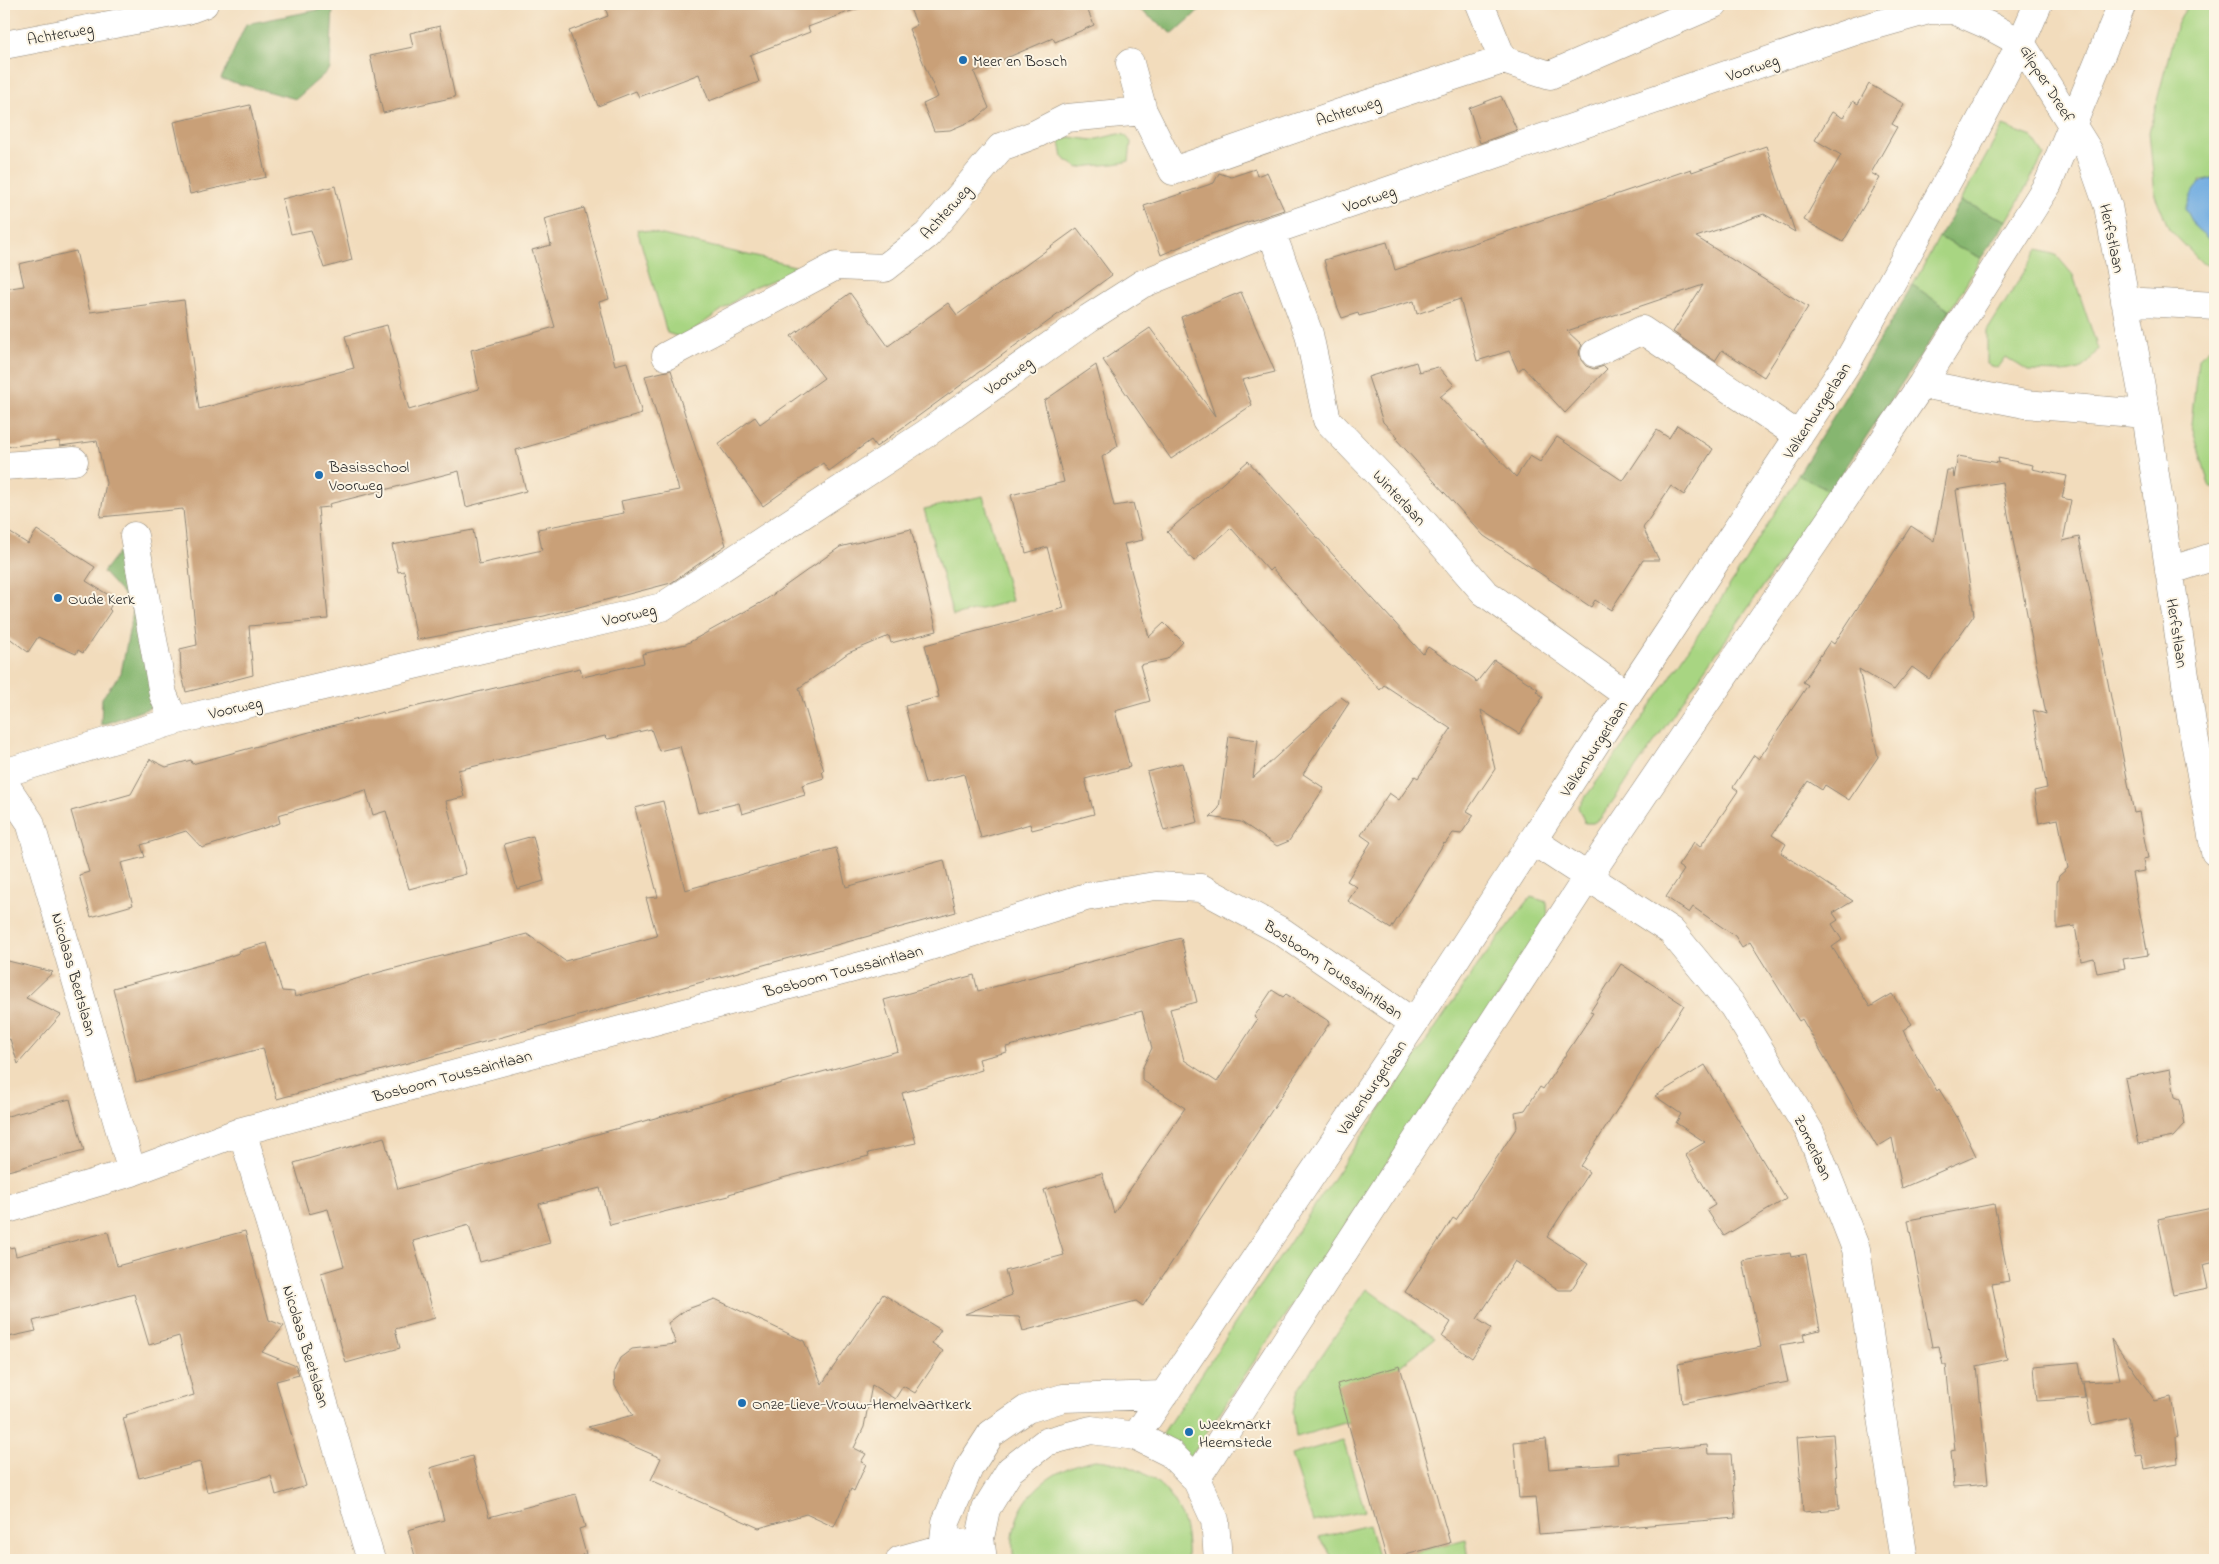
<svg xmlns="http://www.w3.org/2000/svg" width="2219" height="1564" viewBox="0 0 2219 1564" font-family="'Indie Flower',sans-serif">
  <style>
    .green { fill: #a8d582; stroke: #6a8056 }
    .forest { fill: #86b670; stroke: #58704e }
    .water { fill: #70ace1; stroke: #4e6c86 }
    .building { fill: #c9a078 }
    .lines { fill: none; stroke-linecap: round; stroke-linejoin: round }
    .minor-casing { stroke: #8e8474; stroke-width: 29 }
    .minor { stroke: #fff; stroke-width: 28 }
    .poi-dot { fill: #1f6fb2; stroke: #fcf5e5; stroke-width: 2 }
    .labels { text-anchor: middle; stroke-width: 4; stroke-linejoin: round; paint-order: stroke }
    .street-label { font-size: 16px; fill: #2b2b2b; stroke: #fcf5e5 }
    .poi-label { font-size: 16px; fill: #2b2b2b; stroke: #fcf5e5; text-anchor: start }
  </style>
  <rect width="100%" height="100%" fill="#fcf5e5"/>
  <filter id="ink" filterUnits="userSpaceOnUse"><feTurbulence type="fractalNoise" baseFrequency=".02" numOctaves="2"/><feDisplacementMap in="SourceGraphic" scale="10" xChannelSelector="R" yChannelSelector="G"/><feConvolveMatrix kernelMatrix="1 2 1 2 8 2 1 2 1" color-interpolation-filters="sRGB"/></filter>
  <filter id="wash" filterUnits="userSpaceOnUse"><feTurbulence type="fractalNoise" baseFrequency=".0096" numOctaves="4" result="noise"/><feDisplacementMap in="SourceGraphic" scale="20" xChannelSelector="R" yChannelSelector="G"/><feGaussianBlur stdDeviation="1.12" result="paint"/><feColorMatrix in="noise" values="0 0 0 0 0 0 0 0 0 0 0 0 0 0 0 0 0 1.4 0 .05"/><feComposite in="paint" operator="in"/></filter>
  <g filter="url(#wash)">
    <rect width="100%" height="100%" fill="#f2dcbc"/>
    <path class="green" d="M 2188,4 L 2215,4 L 2215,177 L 2200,181 L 2210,243 L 2215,245 L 2215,268 L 2202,263 L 2169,229 L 2155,195 L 2149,132 L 2176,27 Z
      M 2003,126 L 2032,137 L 2044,155 L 2007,221 L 1961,201 Z
      M 1118,134 L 1125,135 L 1131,142 L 1129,161 C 1112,166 1095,164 1078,168 L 1063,158 L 1060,141 L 1069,137 L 1093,140 Z
      M 637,229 L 803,268 L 753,288 L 682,338 L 667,333 Z
      M 1939,237 L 1981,258 L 1950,311 L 1913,285 Z
      M 2038,250 L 2056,255 L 2073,275 L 2098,349 L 2089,362 L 2079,370 L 2063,372 L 2028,371 L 2006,357 L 1998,368 L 1987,364 L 1987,331 Z
      M 2215,344 L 2215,489 L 2209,485 L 2191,424 L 2198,359 Z
      M 1798,475 L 1830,491 L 1601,818 L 1593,823 L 1585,823 L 1578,807 C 1658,702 1729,588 1798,475 Z
      M 983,496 L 1012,601 L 953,616 L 924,509 Z
      M 1531,897 L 1547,902 L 1548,923 L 1190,1457 L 1161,1436 L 1238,1319 L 1478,965 Z
      M 1367,1289 L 1435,1338 L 1400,1366 L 1348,1422 L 1296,1437 L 1293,1411 L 1298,1390 Z
      M 1343,1440 L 1365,1511 L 1313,1522 L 1291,1455 Z
      M 1095,1460 C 1154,1464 1190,1500 1187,1560 L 1014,1560 C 1005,1506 1045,1469 1095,1460 Z
      M 1369,1525 L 1379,1560 L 1334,1560 L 1319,1537 Z
      M 1466,1539 L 1469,1560 L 1387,1560 Z"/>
    <path class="forest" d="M 1132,4 L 1206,4 L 1173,34 Z
      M 333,7 L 330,69 L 296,99 L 221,79 L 246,24 Z
      M 1961,201 L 2007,221 L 1981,258 L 1939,237 Z
      M 1913,285 L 1950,311 L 1830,491 L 1798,475 Z
      M 137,527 L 155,706 L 101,725 L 102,698 L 121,673 L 134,606 L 103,572 Z"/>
    <path class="water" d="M 2215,177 L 2215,245 L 2196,229 L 2186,209 C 2193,190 2194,183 2215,177 Z"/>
    <g id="blocks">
      <path class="building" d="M 624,4 L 861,4 L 862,7 L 808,27 L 810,32 L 750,55 L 759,82 L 709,101 L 699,74 L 639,97 L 636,91 L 598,106 L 569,31 L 608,16 L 606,10 Z
        M 908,4 L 1085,4 L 1094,25 L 1055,42 L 1053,38 L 974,72 L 989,108 L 976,119 L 950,130 L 934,131 L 923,104 L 938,97 L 909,29 L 917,25 Z
        M 440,26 L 455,97 L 383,113 L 370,56 L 413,47 L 410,33 Z
        M 1869,84 L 1904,104 L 1892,124 L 1897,127 L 1871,173 L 1880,178 L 1843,242 L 1804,220 L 1841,155 L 1815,140 L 1832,112 L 1843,118 L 1853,101 L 1858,104 Z
        M 1501,96 L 1517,130 L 1480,143 L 1469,108 Z
        M 250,105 L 266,177 L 190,194 L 174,122 Z
        M 1766,146 L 1795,232 L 1764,214 L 1696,237 L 1808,307 L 1764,377 L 1722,350 L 1715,361 L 1673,332 L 1703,285 L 1567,331 L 1582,345 L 1579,352 L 1581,360 L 1586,366 L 1594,369 L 1604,366 L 1607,369 L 1565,413 L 1523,367 L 1518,371 L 1509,351 L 1477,361 L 1460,299 L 1417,314 L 1414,301 L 1359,316 L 1358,313 L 1342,318 L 1337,306 L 1324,260 L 1387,242 L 1395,270 L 1691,169 L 1692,172 Z
        M 1255,169 L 1257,176 L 1267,172 L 1284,210 L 1205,236 L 1161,255 L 1144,206 L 1214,183 L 1219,173 L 1231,177 Z
        M 335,186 L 352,260 L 324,268 L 311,230 L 291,234 L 282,199 Z
        M 584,208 L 609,299 L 599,302 L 615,365 L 627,362 L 642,414 L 516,450 L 526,491 L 466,507 L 459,471 L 329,504 L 330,507 L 318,508 L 328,619 L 249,626 L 253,675 L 186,692 L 181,671 L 180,649 L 197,645 L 183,509 L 100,517 L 106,483 L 97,441 L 60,446 L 60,441 L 4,447 L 4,289 L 24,286 L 19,264 L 76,251 L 90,312 L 184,300 L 199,409 L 354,368 L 345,336 L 387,325 L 409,410 L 479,389 L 471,350 L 555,327 L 532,250 L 551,245 L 544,219 Z
        M 1077,228 L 1112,275 L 876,447 L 871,440 L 829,471 L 823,463 L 763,506 L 718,444 L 755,417 L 760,424 L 824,378 L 791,336 L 850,293 L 888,346 L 948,303 L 957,315 Z
        M 1241,292 L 1275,372 L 1242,380 L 1252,405 L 1171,459 L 1103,360 L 1150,328 L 1215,416 L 1181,317 Z
        M 1416,362 L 1419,372 L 1438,367 L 1454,385 L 1440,397 L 1516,477 L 1530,456 L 1540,462 L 1557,437 L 1623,481 L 1657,430 L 1669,438 L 1677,425 L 1713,449 L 1684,495 L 1671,486 L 1643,528 L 1659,560 L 1643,560 L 1611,610 L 1595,600 L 1591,607 L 1484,536 L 1396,439 L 1398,438 L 1383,422 L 1368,377 Z
        M 1096,365 L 1118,446 L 1102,457 L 1114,506 L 1133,503 L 1143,540 L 1124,544 L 1149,637 L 1164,623 L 1183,642 L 1167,659 L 1140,665 L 1150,701 L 1115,711 L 1130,767 L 1085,779 L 1094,814 L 1032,830 L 1030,824 L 981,838 L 964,774 L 925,784 L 905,706 L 939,697 L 925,645 L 1064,608 L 1047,547 L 1026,553 L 1011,495 L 1064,482 L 1044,401 Z
        M 671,370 L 726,545 L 671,583 L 544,616 L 417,640 L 404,571 L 398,572 L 392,545 L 473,530 L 479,564 L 542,550 L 538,529 L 624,513 L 621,501 L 679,490 L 645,376 Z
        M 1958,456 L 1999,463 L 1998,458 L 2033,465 L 2032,469 L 2067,476 L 2062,498 L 2071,500 L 2063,541 L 2079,537 L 2134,813 L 2139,812 L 2148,858 L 2143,859 L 2145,871 L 2132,873 L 2148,955 L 2123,959 L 2125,968 L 2097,973 L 2094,958 L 2081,961 L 2075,926 L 2057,929 L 2057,883 L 2059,876 L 2068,868 L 2058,819 L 2039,823 L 2034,791 L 2047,788 L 2033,710 L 2046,714 L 2002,482 L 1956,490 L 1974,615 L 1929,679 L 1912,667 L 1894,690 L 1859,669 L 1878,757 L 1849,800 L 1825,785 L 1822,790 L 1808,781 L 1772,835 L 1786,844 L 1781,853 L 1853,901 L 1833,913 L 1838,920 L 1832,924 L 1842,940 L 1832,947 L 1870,1007 L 1892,994 L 1912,1024 L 1903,1030 L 1906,1037 L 1937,1091 L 1939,1089 L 1956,1117 L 1957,1116 L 1976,1156 L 1902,1188 L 1892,1138 L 1877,1147 L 1802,1019 L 1799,1021 L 1750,942 L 1742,947 L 1735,936 L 1693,907 L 1689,913 L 1666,897 L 1684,870 L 1678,866 L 1694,842 L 1700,847 L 1738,791 L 1733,787 L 1754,755 L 1759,759 L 1808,685 L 1803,682 L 1830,641 L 1834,644 L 1911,526 L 1934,541 L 1947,470 L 1953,470 L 1954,478 Z
        M 1248,461 L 1423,654 L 1428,647 L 1475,679 L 1476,683 L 1494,660 L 1538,689 L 1536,691 L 1543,697 L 1519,734 L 1481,710 L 1495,769 L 1467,811 L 1474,815 L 1461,834 L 1453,833 L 1445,844 L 1444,843 L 1391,929 L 1348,901 L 1357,887 L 1347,881 L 1371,842 L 1361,835 L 1389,793 L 1399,800 L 1415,776 L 1418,778 L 1451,729 L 1384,685 L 1380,690 L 1272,568 L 1269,571 L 1231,528 L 1194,561 L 1167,532 Z
        M 4,529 L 28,544 L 37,530 L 95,567 L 86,581 L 115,599 L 109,609 L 111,611 L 83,653 L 78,650 L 76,654 L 38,637 L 28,652 L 4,634 Z
        M 911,529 L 937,631 L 891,643 L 889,636 L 848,653 L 799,688 L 824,771 L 822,771 L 824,778 L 802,785 L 805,795 L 742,814 L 739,803 L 698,813 L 680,746 L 659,751 L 651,729 L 608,739 L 605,736 L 458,770 L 464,797 L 446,801 L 466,874 L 409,889 L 386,811 L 373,815 L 366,790 L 278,815 L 280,823 L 202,848 L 186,831 L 141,845 L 145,857 L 121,863 L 133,905 L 91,917 L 79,875 L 89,872 L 71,811 L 131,794 L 150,759 L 166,767 L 191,760 L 192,764 L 383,712 L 384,714 L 580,668 L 583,677 L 644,663 L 642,654 L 686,644 L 764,601 L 840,547 Z
        M 1341,697 L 1349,703 L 1303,774 L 1324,788 L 1289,841 L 1277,846 L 1241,822 L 1210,817 L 1219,808 L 1229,736 L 1258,740 L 1253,778 Z
        M 1182,763 L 1198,822 L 1164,831 L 1147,772 Z
        M 663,801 L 685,890 L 836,848 L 846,887 L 944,860 L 956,912 L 277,1099 L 263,1048 L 136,1082 L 113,988 L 219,960 L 239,953 L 238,951 L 267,943 L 282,991 L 294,992 L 295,997 L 380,972 L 527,934 L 565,961 L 657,936 L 646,898 L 658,897 L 635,808 Z
        M 533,836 L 544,881 L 517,889 L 504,844 Z
        M 1181,938 L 1197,1002 L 1170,1009 L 1184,1060 L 1217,1082 L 1257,1020 L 1254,1017 L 1272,990 L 1283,997 L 1286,994 L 1330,1022 L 1143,1306 L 1136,1301 L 1023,1331 L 1019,1317 L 965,1314 L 1012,1295 L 1005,1271 L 1064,1255 L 1044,1190 L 1102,1173 L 1114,1213 L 1185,1108 L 1142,1080 L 1142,1069 L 1152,1048 L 1142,1011 L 1006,1047 L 1007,1052 L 979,1059 L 982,1070 L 902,1093 L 916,1143 L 868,1153 L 869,1156 L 786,1177 L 729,1194 L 729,1196 L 610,1225 L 600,1188 L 539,1204 L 550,1243 L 480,1262 L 469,1225 L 413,1241 L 435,1318 L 395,1329 L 400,1348 L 346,1363 L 321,1273 L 344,1266 L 328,1209 L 309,1214 L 294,1163 L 384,1137 L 398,1189 L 898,1051 L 884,1000 L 974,975 L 978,991 Z
        M 4,960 L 53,972 L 26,998 L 61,1015 L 18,1064 L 10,1039 L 4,1041 Z
        M 1621,964 L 1684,1005 L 1581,1166 L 1589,1172 L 1547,1237 L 1588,1264 L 1571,1290 L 1559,1290 L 1515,1261 L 1477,1319 L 1491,1328 L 1472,1358 L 1442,1337 L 1451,1322 L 1405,1292 L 1453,1218 L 1456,1220 L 1517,1127 L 1515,1112 L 1525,1110 L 1540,1087 L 1543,1089 L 1593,1013 L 1590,1012 Z
        M 1705,1065 L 1786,1199 L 1724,1236 L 1707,1210 L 1715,1205 L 1685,1154 L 1705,1142 L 1676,1123 L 1681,1114 L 1655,1096 Z
        M 2170,1069 L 2175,1097 L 2180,1099 L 2185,1124 L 2173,1137 L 2138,1144 L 2125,1078 Z
        M 70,1099 L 84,1151 L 4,1172 L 4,1117 Z
        M 1994,1204 L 2009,1281 L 1992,1284 L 2007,1359 L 1977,1366 L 1988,1484 L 1954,1487 L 1951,1451 L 1955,1450 L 1946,1365 L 1943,1365 L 1939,1346 L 1932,1347 L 1908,1220 Z
        M 2212,1208 L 2215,1225 L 2215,1262 L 2203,1265 L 2208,1288 L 2173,1295 L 2158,1219 Z
        M 245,1231 L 269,1320 L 284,1326 L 262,1352 L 296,1366 L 299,1375 L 276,1381 L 306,1486 L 276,1495 L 271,1476 L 207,1492 L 200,1462 L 139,1478 L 123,1418 L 127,1417 L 126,1415 L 194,1395 L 179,1336 L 149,1345 L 134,1294 L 33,1321 L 36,1331 L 4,1338 L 4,1249 L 14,1247 L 16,1256 L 108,1232 L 117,1266 Z
        M 1790,1253 L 1791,1257 L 1806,1254 L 1820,1330 L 1803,1334 L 1805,1341 L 1780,1345 L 1788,1382 L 1682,1403 L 1678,1364 L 1761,1347 L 1743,1261 Z
        M 883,1294 L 941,1330 L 932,1343 L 943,1351 L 915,1393 L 903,1386 L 895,1399 L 872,1385 L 864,1427 L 854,1448 L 866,1454 L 861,1462 L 866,1464 L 854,1491 L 851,1489 L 834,1527 L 806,1514 L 759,1528 L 651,1480 L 661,1458 L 588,1427 L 633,1415 L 615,1386 L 614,1371 L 620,1358 L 632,1349 L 676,1344 L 668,1323 L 685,1310 L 715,1299 L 804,1341 L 822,1384 Z
        M 2112,1339 L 2155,1401 L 2171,1397 L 2178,1436 L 2176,1437 L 2178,1463 L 2145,1469 L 2142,1455 L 2136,1456 L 2128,1417 L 2091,1425 L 2083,1383 L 2085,1398 L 2037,1401 L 2034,1366 L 2079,1362 L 2082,1382 L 2120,1380 Z
        M 1400,1366 L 1450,1543 L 1387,1560 L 1337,1384 Z
        M 1833,1434 L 1839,1509 L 1803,1512 L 1797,1437 Z
        M 1546,1439 L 1549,1469 L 1618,1464 L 1617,1453 L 1707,1445 L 1708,1454 L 1731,1454 L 1736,1518 L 1539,1534 L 1535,1497 L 1519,1498 L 1514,1442 Z
        M 472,1456 L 489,1517 L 576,1494 L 585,1527 L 579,1529 L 586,1554 L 582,1555 L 583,1560 L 416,1560 L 408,1530 L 444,1520 L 430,1468 Z"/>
    </g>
  </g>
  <g filter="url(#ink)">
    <use href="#blocks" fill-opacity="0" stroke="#8e8474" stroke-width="1"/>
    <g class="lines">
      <defs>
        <path id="minor" d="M 1480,4 L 1503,60
          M 4,45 L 188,10 L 204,4
          M 1130,63 L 1143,111 L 1173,171 L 1340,113 L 1503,60 L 1550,75 L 1714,4
          M 1271,231 L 1309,334 L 1327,420 L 1404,500 L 1484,592 L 1627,695
          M 2125,301 L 2215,306
          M 1595,353 L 1642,330 L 1799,436
          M 666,356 L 836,266 L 885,268 L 927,235 L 1001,147 L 1036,134 L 1067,118 L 1143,111
          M 1922,384 L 2025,404 L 2146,414
          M 4,466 L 74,461
          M 134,536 L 163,694 L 174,721
          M 2169,571 L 2215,556
          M 4,773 L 174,721 L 662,607 L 927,433 L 1089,318 L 1142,284 L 1271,231 L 1858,30 L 1929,10 L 1953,10 L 1990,26 L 2021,43 L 2089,152 L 2108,206 L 2146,414 L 2193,730 L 2215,852
          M 4,783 L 30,822 L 132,1172
          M 1533,841 L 1671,931 L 1733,1006 L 1810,1132 L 1856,1249 L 1904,1560
          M 242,1131 L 371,1560
          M 4,1210 L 132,1172 L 242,1131 L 902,955 L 1086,897 L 1155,886 L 1201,888 L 1281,931 L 1414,1023
          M 1136,1436 L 1414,1023 L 1627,695 L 1847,363 L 1967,146 L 2021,43 L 2038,4
          M 1196,1479 L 1587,878 L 1922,384 L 2048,184 L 2122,4
          M 943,1548 L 946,1522 L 969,1468 L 991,1434 L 1027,1409 L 1063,1398 L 1164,1395
          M 900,1560 L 961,1543
          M 983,1560 L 980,1538 L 986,1509 L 1010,1470 L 1046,1442 L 1091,1430 L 1136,1436 L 1170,1453 L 1196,1479 L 1215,1520 L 1218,1560"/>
      </defs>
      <use href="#minor" class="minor-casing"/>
      <use href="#minor" class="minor"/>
    </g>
  </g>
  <g class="poi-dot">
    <circle cx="963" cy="60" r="5"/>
    <circle cx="319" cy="475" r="5"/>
    <circle cx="58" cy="598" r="5"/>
    <circle cx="742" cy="1403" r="5"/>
    <circle cx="1189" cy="1432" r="5"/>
  </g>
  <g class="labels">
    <g class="street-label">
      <text transform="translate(60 33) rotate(-10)" y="6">Achterweg</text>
      <text transform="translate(1752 67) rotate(-19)" y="6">Voorweg</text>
      <text transform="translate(2048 83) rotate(58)" y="6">Glipper Dreef</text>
      <text transform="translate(1348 110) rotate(-18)" y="6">Achterweg</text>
      <text transform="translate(1369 198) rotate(-19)" y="6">Voorweg</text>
      <text transform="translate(945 211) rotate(-48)" y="6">Achterweg</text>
      <text transform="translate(2113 238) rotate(78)" y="6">Herfstlaan</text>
      <text transform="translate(1008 375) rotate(-35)" y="6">Voorweg</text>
      <text transform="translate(1816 410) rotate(-57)" y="6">Valkenburgerlaan</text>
      <text transform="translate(1400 497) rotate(47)" y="6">Winterlaan</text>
      <text transform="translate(629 614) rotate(-13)" y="6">Voorweg</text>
      <text transform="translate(2178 633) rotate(81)" y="6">Herfstlaan</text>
      <text transform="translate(235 707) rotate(-13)" y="6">Voorweg</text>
      <text transform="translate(1593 748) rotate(-57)" y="6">Valkenburgerlaan</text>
      <text transform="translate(1334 969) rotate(34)" y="6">Bosboom Toussaintlaan</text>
      <text transform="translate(843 970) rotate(-15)" y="6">Bosboom Toussaintlaan</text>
      <text transform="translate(75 974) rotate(74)" y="6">Nicolaas Beetslaan</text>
      <text transform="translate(452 1075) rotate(-15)" y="6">Bosboom Toussaintlaan</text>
      <text transform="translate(1371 1087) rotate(-56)" y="6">Valkenburgerlaan</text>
      <text transform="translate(1814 1147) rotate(65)" y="6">Zomerlaan</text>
      <text transform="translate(307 1346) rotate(73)" y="6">Nicolaas Beetslaan</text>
    </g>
    <g class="poi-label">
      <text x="973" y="66">Meer en Bosch</text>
      <text x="329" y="472">Basisschool<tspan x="329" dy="18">Voorweg</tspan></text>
      <text x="68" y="604">Oude Kerk</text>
      <text x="752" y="1409">Onze-Lieve-Vrouw-Hemelvaartkerk</text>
      <text x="1199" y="1429">Weekmarkt<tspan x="1199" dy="18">Heemstede</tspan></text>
    </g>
  </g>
  <rect width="2219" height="1564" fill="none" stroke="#fcf5e5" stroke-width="20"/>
</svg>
